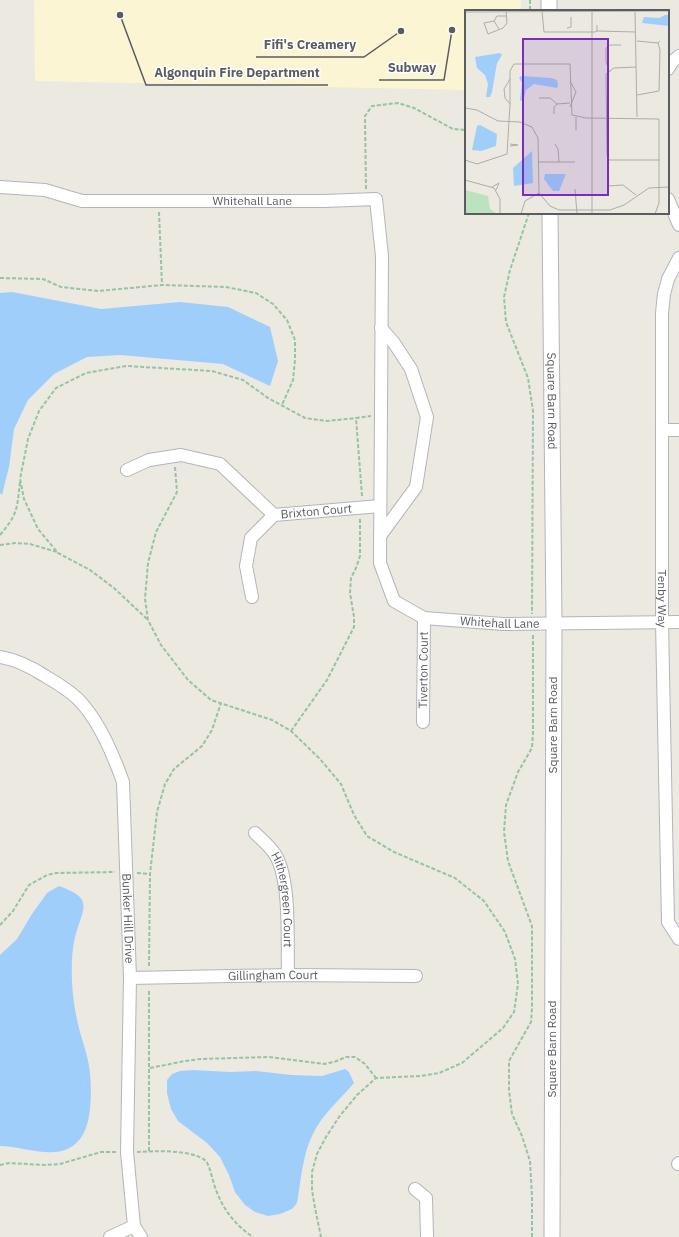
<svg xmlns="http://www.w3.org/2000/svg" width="679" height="1237" viewBox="0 0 679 1237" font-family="'IBM Plex Sans',sans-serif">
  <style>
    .commercial { fill: #fcf5d4 }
    .water { fill: #a0cefb }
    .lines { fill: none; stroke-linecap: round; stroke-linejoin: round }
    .minor-casing { stroke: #b3b5ba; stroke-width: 14 }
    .tertiary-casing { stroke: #b3b5ba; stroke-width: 17 }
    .path { stroke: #96c3a6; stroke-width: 2; stroke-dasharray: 4 2; stroke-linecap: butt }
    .minor { stroke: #fff; stroke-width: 12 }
    .tertiary { stroke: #fff; stroke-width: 15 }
    .labels { text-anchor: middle; stroke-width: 3; stroke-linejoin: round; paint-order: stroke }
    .street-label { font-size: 12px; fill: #595c60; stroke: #fff }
    .inset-road { fill: none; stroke: #adada9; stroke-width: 1 }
    .view { fill: #7b2cbf; fill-opacity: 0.15; stroke: #7b2cbf; stroke-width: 2 }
    .inset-edge { fill: none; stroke: #595c60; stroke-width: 2 }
    .leader { fill: none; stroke: #595c60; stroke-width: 1.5 }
    .callout-dot { fill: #595c60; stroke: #fff; stroke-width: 1.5 }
    .callout-label { font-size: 13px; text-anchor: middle; font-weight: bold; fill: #595c60; stroke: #fff; stroke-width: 3; stroke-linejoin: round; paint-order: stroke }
  </style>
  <rect width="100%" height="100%" fill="#ebe9e0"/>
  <path class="commercial" d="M 34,0 L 521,0 L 521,11 L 466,11 L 466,90 L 35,81 Z"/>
  <path class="water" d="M 12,292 L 101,309 L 180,302 L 228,307 L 270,327 L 278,361 L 270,386 L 223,364 L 120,355 L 87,357 L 54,374 L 28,400 L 14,429 L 9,467 L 2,495 L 0,493 L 0,293 Z
    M 59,886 C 95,899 83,907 75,937 C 69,963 72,999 78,1024 C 81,1038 87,1052 89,1066 C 92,1084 93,1124 80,1139 C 60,1164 26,1146 0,1146 L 0,955 L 17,939 L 32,914 L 47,893 Z
    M 345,1069 L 349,1072 L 354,1083 C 340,1100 321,1115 312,1136 C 302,1157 301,1181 297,1203 L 292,1209 L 280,1214 L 268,1216 L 255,1212 L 245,1205 L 235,1192 L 229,1175 L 220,1157 L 207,1143 L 178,1121 L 171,1109 L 167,1093 L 167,1080 L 172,1074 L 180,1071 L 193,1070 L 230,1072 L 256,1071 L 291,1075 L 322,1076 Z"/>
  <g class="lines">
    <defs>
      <g id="minor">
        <path d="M 668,69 L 672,62 L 679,56"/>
        <path id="s1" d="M 0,187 L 45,190 L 82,201 L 324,201 L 376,199 L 382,256 L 380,563 L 394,601 L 424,618 L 503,624 L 679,622"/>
        <path d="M 668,199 L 679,225"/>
        <path id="s2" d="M 679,258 L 668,279 L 664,294 L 662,313 L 662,622 L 668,922 L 679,939"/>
        <path d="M 662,430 L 679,430"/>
        <path d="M 127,470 L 149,460 L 181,455 L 220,464 L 274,515"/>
        <path d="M 380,536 L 416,487 L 427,417 L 411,369 L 394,343 L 381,328"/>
        <path id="s3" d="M 252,597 L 246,566 L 251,538 L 274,515 L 380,506"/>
        <path id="s4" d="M 0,657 C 17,660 31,667 45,676 C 54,681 63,687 71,693 C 96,712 113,754 123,782 L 130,978 L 127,1152 L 134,1226 L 141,1237"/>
        <path id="s5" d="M 423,722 L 424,618"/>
        <path id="s6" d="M 255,833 C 262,840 271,847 276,856 C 291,882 287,944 288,975"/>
        <path id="s7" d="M 130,978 L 288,975 L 416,976"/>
        <path d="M 678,1164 L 679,1163"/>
        <path d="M 415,1189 L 426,1198 L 427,1237"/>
        <path d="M 110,1237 L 134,1226"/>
      </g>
      <g id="tertiary">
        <path d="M 549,0 L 549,11"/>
        <path id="s8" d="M 550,213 L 554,622 L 552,1237"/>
      </g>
    </defs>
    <use href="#minor" class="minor-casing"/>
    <use href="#tertiary" class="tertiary-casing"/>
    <path class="path" d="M 530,0 L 530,11
      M 366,189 L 365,116 L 372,106 L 398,103 L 414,108 L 453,129 L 466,130
      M 159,212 L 162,285
      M 529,213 L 510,270 L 504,297 L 506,322 L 528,378 L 533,411 L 532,614
      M 0,278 L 43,279 L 61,287 L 98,291 L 162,285 L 226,287 L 256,293 L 273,304 L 287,320 L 295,340 L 295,360 L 293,380 L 282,405
      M 175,467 L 177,492 L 156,532 L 148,563 L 145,599 L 148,620 L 161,645 L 188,680 L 211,700 L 272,720 L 291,731 L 320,759 L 341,784 L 354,815 L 367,836 L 394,852 L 455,878 L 484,901 L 505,932 L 515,959 L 518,984 L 514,1012 L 503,1028 L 462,1063 L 439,1073 L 421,1076 L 376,1078 L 357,1095 L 339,1117 L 326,1137 L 317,1154 L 312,1172 L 312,1190 L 315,1208 L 321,1237
      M 362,496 L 356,418 L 371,416
      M 0,535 C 18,514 17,508 20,482
      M 0,545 L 15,543 L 30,544 L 57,552
      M 147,619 L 114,588 L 90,570 L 58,553 L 38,529 L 24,499 L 20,479 L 28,439 L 39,411 L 56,388 L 86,373 L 126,366 L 212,371 L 243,380 L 268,398 L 305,418 L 327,421 L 356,418
      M 291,731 L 327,680 L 354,627 L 354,617 L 350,593 L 351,578 L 356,568 L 360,556 L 360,518
      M 137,873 L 150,874
      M 0,925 L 13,911 L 29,885 L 47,875 L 56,873 L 115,872
      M 149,966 L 150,874 L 157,812 L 165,784 L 174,769 L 202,746 L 212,730 L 221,703
      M 150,1068 L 185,1061 L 200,1059 L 269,1057 L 324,1064 L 334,1062 L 346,1057 L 355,1057 L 365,1064 L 376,1078
      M 149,1151 L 149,989
      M 137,1152 C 154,1151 192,1149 206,1161 C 210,1166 213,1183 216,1190 C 223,1209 235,1225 253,1237
      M 0,1165 L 9,1163 L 44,1165 L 60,1164 L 101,1152 L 117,1152
      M 532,1237 L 532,1197 L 530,1161 L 522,1136 L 512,1114 L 509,1090 L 509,1061 L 531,1022 L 532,1008 L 532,926 L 508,861 L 504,832 L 506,805 L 518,772 L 532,748 L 533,733 L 533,634"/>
    <use href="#minor" class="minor"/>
    <use href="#tertiary" class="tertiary"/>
  </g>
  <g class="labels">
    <g class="street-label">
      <text dy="4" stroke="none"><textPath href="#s1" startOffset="254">Whitehall Lane</textPath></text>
      <text dy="4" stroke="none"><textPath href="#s8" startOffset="188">Square Barn Road</textPath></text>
      <text dy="4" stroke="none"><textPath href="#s3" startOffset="135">Brixton Court</textPath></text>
      <text dy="4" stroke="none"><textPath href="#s2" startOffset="344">Tenby Way</textPath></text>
      <text dy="4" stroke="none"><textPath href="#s1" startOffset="893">Whitehall Lane</textPath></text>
      <text dy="4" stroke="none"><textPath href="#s5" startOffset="52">Tiverton Court</textPath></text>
      <text transform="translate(553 725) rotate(-90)" y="4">Square Barn Road</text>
      <text dy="4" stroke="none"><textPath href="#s6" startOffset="76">Hithergreen Court</textPath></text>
      <text dy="4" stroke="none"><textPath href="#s4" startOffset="321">Bunker Hill Drive</textPath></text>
      <text dy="4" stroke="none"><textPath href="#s7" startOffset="143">Gillingham Court</textPath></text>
      <text transform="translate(552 1049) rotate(-90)" y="4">Square Barn Road</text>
    </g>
  </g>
  <g transform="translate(465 10)">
    <rect width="204" height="204" fill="#ebe9e0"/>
    <path d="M 0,180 L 23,186 L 25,199 L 32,204 L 0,204 Z" fill="#bce2bf"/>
    <path d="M 200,5 L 204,5 L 204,16 L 177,13 L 179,7 L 194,8 ZM 35,43 L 37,45 L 32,53 L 27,82 L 25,87 L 21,87 L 23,74 L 20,65 L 12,58 L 10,47 ZM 56,66 L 86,68 L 92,70 L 93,75 L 92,78 L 69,74 L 61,80 L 58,92 L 55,90 L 57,73 L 54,68 ZM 15,115 L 32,124 L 31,136 L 16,141 L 7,140 L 12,116 ZM 67,141 L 68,173 L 49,176 L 48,158 ZM 80,164 L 101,164 L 94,181 L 88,181 L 79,169 Z" fill="#a0cefb"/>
    <path class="inset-road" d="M 127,0 L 127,204M 77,1 L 79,22 L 130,22 L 132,21 L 132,15M 170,1 L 172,107M 0,2 L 204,1M 29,11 L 32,6 L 41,6M 102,18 L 106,17 L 106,7M 34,19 L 29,11 L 19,13 L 23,24 L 38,18 L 42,13 L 41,1M 132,21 L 171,22M 172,31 L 193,33M 171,57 L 149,58 L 141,64 L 142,145 L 144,150 L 195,150M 144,60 L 141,52 L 141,38 L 145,35 L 156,35M 172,85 L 194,81 L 195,40 L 193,33 L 195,31M 74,88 L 85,88 L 92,94M 45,94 L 45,61 L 49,54 L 105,54 L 107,105 L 121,108 L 194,109 L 194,193 L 190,204M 105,97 L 111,82 L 105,71M 0,98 L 12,100 L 33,111 L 55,112 L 67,117 L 73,128 L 74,183 L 85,196 L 94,200 L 145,200 L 159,195 L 184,178 L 204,177M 89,104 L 89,97 L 92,94 L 105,93M 111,120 L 111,107M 90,134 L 93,139 L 94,152M 45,136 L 53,135 L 45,134M 0,150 L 12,154 L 42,144 L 45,94 L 40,88 L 39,79 L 45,69M 74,152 L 110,152M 0,170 L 29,178 L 35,189 L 35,204M 143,176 L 158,175 L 171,185M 27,177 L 34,173 L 31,180M 110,179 L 112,204M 56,204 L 60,191 L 74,183"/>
    <path class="view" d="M 58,29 L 143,29 L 143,185 L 58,185 Z"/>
    <rect width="204" height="204" class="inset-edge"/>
  </g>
  <path class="leader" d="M401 31L364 57H256M452 30L444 80H379M120 15L146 85H328"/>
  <g class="callout-dot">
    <circle cx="401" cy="31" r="4"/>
    <circle cx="452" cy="30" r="4"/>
    <circle cx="120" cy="15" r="4"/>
  </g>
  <g class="callout-label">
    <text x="310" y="49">Fifi's Creamery</text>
    <text x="412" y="72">Subway</text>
    <text x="237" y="77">Algonquin Fire Department</text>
  </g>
</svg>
